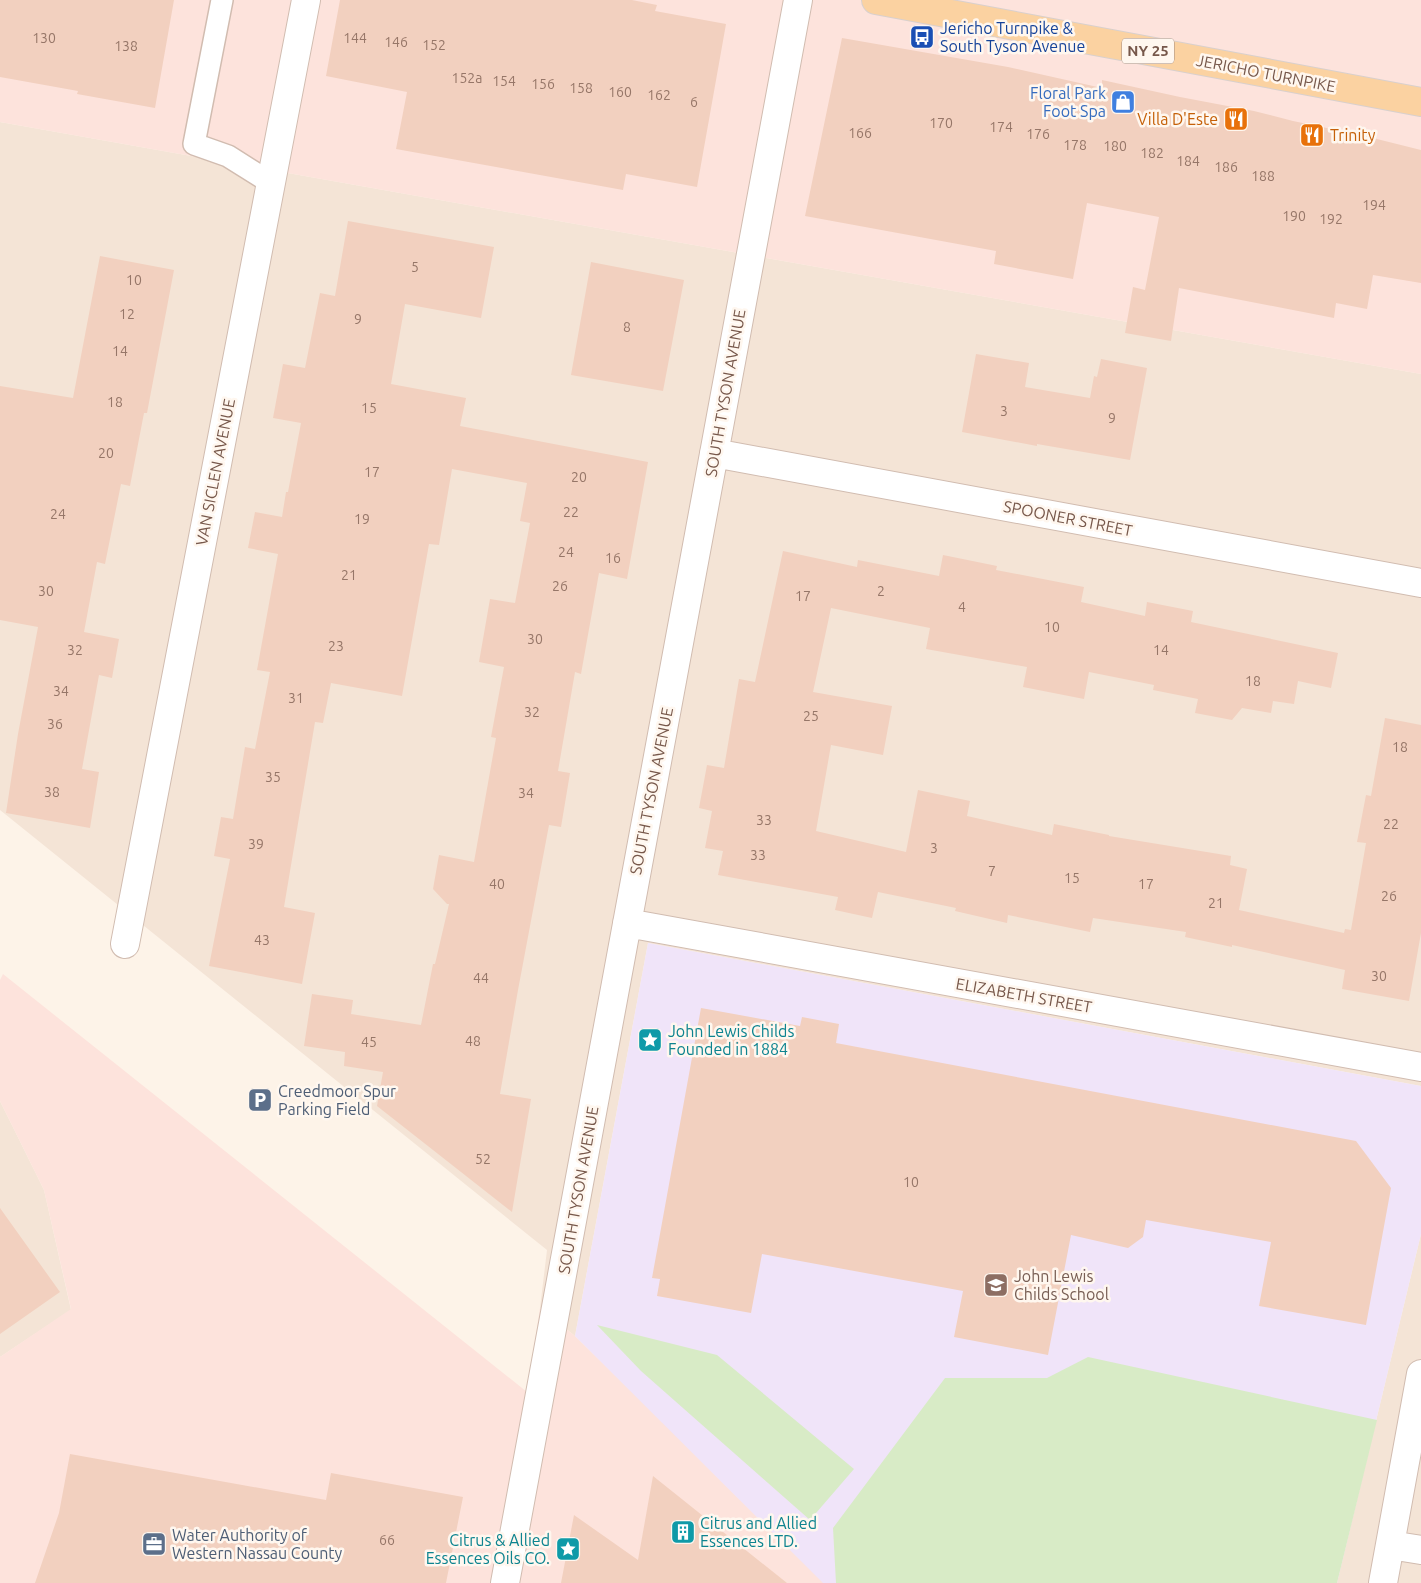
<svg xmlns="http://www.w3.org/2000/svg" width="1421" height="1583" viewBox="0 0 1421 1583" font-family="Ubuntu,sans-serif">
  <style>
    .residential { fill: #f4e4d6 }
    .commercial { fill: #fde3dc }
    .education { fill: #f0e4f9 }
    .green { fill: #d8ebc6 }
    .building { fill: #f2d0bf }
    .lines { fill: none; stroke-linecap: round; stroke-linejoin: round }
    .service-casing { stroke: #d1bcb0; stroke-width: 24 }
    .minor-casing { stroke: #d1bcb0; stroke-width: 30 }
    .primary-casing { stroke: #d9d0cd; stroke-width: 30 }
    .service { stroke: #fff; stroke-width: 21 }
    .minor { stroke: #fff; stroke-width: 28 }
    .primary { stroke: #fbd2a1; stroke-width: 28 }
    .labels { text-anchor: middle; stroke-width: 5; stroke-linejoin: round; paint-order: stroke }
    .number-label { font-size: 14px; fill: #967668 }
    .shield { fill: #fff7ef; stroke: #a0887c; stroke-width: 1 }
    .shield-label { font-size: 15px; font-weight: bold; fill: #77584b }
    .transit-label { font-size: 16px; fill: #164399; stroke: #fff7ef; text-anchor: start }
    .street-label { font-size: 16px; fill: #77584b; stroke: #fff7ef }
    .shop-label { font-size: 16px; fill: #366cbe; stroke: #fff7ef; text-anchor: end }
    .food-label { font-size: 16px; fill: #c56008; stroke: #fff7ef; text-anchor: end }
    .culture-label { font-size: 16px; fill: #0d838f; stroke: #fff7ef; text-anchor: start }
    .service-label { font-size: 16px; fill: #4e5e75; stroke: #fff7ef; text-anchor: start }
    .education-label { font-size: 16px; fill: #785e54; stroke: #fff7ef; text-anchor: start }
  </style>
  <rect width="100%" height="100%" fill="#fdf3e8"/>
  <path class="residential" d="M 0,122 L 1421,374 L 1421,1086 L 648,943 L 575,1336 L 540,1308 L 547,1250 L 0,810 Z
    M 0,1101 L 44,1190 L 71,1310 L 0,1357 Z
    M 1421,1234 L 1421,1583 L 1337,1583 Z"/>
  <path class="commercial" d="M 0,0 L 1421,0 L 1421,374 L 0,122 Z
    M 3,974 L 527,1392 L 540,1308 L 575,1336 L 829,1583 L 0,1583 L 0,1357 L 71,1309 L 44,1190 L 0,1101 L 0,980 Z"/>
  <path class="education" d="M 648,943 L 1421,1086 L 1421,1234 L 1337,1583 L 823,1583 L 575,1336 Z"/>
  <path class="green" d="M 597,1325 L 717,1355 L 854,1469 L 810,1520 L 641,1371 Z
    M 1088,1357 L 1377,1420 L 1337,1583 L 836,1583 L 833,1528 L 945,1378 L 1047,1378 Z"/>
  <path class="building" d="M 0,0 L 174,0 L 155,108 L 77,94 L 78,91 L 0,77 Z
    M 340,0 L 632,0 L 657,5 L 655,11 L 726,24 L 697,187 L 626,174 L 623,190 L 396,149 L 407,92 L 326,76 Z
    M 842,38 L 1008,67 L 1102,88 L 1102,80 L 1180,97 L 1254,111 L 1293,121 L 1365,136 L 1421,150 L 1421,283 L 1373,275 L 1367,309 L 1336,303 L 1334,318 L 1179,288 L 1171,341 L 1125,333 L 1133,287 L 1145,290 L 1159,217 L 1087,203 L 1073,279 L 994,264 L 996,251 L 805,216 Z
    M 348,221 L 494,247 L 481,318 L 405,304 L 391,384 L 466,398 L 460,426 L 648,462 L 627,579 L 599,573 L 581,674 L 575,672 L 558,771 L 570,773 L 561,827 L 549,825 L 518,990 L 500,1094 L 531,1099 L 512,1212 L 377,1106 L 383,1072 L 344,1066 L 345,1052 L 304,1046 L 312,994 L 353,1000 L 351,1014 L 421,1025 L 433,964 L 435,964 L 449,904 L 447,904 L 433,889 L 439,855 L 474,862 L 496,738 L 491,737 L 504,667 L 479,662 L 490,599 L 515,603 L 530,523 L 520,521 L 527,483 L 452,469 L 439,545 L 429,544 L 402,696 L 331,683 L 323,723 L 315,722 L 284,907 L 315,913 L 302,984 L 209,966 L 230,859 L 214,856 L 221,817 L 233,819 L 245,747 L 255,749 L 270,672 L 257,670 L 278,554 L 248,548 L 255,512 L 282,517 L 286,492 L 288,492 L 301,423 L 273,418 L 283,364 L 305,368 L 320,293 L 335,296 Z
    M 100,256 L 174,270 L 147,413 L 144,413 L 130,486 L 121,484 L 105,564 L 97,562 L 84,632 L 119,639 L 112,678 L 99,675 L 82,769 L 99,772 L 90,828 L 6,813 L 18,734 L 38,627 L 0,620 L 0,386 L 73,398 Z
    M 591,262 L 684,280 L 663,391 L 571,375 Z
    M 976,354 L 1029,363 L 1025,387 L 1090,398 L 1094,376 L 1097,377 L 1101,359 L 1147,368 L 1130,460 L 1037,444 L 1037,446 L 962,432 Z
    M 783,551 L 857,567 L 858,560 L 939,576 L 943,555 L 997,566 L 996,570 L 1084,587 L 1081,602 L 1145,616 L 1147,602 L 1193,611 L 1191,622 L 1338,653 L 1331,688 L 1298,681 L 1294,704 L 1273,701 L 1271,713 L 1242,708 L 1232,720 L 1195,713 L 1198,699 L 1153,690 L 1154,685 L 1089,672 L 1084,699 L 1023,687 L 1027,667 L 926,649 L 930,628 L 831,608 L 813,692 L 892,706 L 883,755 L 831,745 L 816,831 L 906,852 L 918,790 L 970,801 L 967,816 L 1052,835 L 1054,824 L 1109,835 L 1109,836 L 1231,856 L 1230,865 L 1247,869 L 1239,910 L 1344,933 L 1345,929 L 1351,930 L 1366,843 L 1357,842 L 1366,795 L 1371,796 L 1385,718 L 1421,725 L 1421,933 L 1409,1001 L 1342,989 L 1345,970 L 1232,945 L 1232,947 L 1185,937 L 1186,932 L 1093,918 L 1090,932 L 1008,915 L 1007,923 L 955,911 L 956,908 L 878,892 L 872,918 L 835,910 L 838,897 L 718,875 L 723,851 L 705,848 L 712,811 L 699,808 L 707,765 L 724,768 L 739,679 L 755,682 Z
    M 701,1008 L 800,1026 L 802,1017 L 839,1024 L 836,1043 L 1356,1141 L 1391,1188 L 1366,1325 L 1259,1306 L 1271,1242 L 1146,1220 L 1143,1237 L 1128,1248 L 1071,1235 L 1048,1355 L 954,1337 L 963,1291 L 762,1254 L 751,1313 L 657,1296 L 660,1279 L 652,1278 Z
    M 0,1208 L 60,1292 L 0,1334 Z
    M 70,1454 L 326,1500 L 331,1473 L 463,1497 L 446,1583 L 35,1583 L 59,1513 Z
    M 653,1476 L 787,1583 L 561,1583 L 574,1515 L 638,1560 Z"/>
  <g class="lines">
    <defs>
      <path id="service" d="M 222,0 L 194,144 L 228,156 L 271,183"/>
      <path id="minor" d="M 714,453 L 1421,583
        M 627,923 L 1421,1067
        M 125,944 L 306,0
        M 1390,1545 L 1421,1550
        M 505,1583 L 798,0
        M 1383,1583 L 1421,1374"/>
      <path id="primary" d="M 876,0 L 1421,102"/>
    </defs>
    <use href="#service" class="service-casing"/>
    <use href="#minor" class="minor-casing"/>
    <use href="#primary" class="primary-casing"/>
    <use href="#service" class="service"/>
    <use href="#minor" class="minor"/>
    <use href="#primary" class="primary"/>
  </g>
  <defs>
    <symbol id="bus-square" viewBox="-11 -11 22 22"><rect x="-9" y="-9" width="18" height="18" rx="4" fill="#1a4fb4" stroke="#fff7ef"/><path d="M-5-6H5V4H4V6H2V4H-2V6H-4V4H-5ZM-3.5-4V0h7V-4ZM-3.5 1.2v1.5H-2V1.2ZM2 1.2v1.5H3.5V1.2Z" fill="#fff"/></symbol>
    <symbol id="shop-square" viewBox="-11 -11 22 22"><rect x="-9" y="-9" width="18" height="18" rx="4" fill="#3f7fe0" stroke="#fff7ef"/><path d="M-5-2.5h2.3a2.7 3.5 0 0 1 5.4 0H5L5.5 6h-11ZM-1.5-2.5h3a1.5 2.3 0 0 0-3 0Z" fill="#fff"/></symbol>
    <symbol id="restaurant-square" viewBox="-11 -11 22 22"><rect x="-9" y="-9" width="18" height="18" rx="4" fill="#e8710a" stroke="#fff7ef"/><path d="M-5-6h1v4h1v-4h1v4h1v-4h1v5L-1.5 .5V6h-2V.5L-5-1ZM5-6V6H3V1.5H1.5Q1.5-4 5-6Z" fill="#fff"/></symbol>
    <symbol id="sight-square" viewBox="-11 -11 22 22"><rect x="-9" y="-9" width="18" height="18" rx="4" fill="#0f9aa8" stroke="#fff7ef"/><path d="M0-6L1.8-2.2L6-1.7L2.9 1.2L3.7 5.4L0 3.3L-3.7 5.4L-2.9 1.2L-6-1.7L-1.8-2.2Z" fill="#fff"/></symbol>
    <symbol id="parking-square" viewBox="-11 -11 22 22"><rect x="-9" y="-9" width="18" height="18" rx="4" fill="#5c6f8a" stroke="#fff7ef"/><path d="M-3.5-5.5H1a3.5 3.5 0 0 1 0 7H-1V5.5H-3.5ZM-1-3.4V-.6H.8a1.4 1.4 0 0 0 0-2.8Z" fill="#fff"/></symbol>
    <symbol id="school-square" viewBox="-11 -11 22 22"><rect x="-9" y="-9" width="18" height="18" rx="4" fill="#8d6e63" stroke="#fff7ef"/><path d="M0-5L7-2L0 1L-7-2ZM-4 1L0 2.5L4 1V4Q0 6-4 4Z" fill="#fff"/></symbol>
    <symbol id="building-square" viewBox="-11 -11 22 22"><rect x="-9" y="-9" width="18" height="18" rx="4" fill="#0f9aa8" stroke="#fff7ef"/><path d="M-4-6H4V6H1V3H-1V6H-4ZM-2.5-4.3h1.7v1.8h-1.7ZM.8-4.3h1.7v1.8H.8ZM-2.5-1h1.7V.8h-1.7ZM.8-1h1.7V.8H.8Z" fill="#fff"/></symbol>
    <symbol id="office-square" viewBox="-11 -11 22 22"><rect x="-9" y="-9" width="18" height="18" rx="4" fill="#5c6f8a" stroke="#fff7ef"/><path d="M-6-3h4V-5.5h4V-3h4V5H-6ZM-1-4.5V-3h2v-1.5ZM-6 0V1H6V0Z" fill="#fff"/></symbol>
  </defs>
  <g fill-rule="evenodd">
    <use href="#bus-square" x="908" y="23" width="28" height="28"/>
    <use href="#shop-square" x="1109" y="88" width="28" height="28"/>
    <use href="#restaurant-square" x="1222" y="105" width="28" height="28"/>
    <use href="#restaurant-square" x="1298" y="121" width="28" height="28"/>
    <use href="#sight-square" x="636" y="1026" width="28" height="28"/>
    <use href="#parking-square" x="246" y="1086" width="28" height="28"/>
    <use href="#school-square" x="982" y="1271" width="28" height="28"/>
    <use href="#building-square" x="669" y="1518" width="28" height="28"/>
    <use href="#office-square" x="140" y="1530" width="28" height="28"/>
    <use href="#sight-square" x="554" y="1535" width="28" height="28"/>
  </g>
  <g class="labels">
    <g class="number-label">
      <text x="44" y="43">130</text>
      <text x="355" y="43">144</text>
      <text x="396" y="47">146</text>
      <text x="434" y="50">152</text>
      <text x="126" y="51">138</text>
      <text x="467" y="83">152a</text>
      <text x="504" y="86">154</text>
      <text x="543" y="89">156</text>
      <text x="581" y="93">158</text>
      <text x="620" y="97">160</text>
      <text x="659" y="100">162</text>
      <text x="694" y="107">6</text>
      <text x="941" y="128">170</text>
      <text x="1001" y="132">174</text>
      <text x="860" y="138">166</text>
      <text x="1038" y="139">176</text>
      <text x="1075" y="150">178</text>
      <text x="1115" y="151">180</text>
      <text x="1152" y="158">182</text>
      <text x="1188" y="166">184</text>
      <text x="1226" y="172">186</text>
      <text x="1263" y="181">188</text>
      <text x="1374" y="210">194</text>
      <text x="1294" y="221">190</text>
      <text x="1331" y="224">192</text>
      <text x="415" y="272">5</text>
      <text x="134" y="285">10</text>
      <text x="127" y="319">12</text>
      <text x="358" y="324">9</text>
      <text x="627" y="332">8</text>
      <text x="120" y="356">14</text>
      <text x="115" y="407">18</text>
      <text x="369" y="413">15</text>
      <text x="1004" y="416">3</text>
      <text x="1112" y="423">9</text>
      <text x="106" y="458">20</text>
      <text x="372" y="477">17</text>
      <text x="579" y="482">20</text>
      <text x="571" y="517">22</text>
      <text x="58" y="519">24</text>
      <text x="362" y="524">19</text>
      <text x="566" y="557">24</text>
      <text x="613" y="563">16</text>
      <text x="349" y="580">21</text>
      <text x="560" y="591">26</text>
      <text x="46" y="596">30</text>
      <text x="881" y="596">2</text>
      <text x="803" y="601">17</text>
      <text x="962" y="612">4</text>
      <text x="1052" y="632">10</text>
      <text x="535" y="644">30</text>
      <text x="336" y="651">23</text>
      <text x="75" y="655">32</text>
      <text x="1161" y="655">14</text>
      <text x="1253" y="686">18</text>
      <text x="61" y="696">34</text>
      <text x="296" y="703">31</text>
      <text x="532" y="717">32</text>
      <text x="811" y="721">25</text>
      <text x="55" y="729">36</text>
      <text x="1400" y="752">18</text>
      <text x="273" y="782">35</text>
      <text x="52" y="797">38</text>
      <text x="526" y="798">34</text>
      <text x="764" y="825">33</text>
      <text x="1391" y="829">22</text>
      <text x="256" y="849">39</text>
      <text x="934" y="853">3</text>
      <text x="758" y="860">33</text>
      <text x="992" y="876">7</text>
      <text x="1072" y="883">15</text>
      <text x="497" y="889">40</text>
      <text x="1146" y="889">17</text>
      <text x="1389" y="901">26</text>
      <text x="1216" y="908">21</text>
      <text x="262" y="945">43</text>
      <text x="1379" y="981">30</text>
      <text x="481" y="983">44</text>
      <text x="473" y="1046">48</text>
      <text x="369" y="1047">45</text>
      <text x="483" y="1164">52</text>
      <text x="911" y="1187">10</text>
      <text x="387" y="1545">66</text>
    </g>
    <rect class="shield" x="1122" y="38.5" width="52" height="25" rx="4"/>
    <g class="shield-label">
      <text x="1148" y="56">NY 25</text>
    </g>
    <g class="transit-label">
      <text x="940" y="34">Jericho Turnpike &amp;<tspan x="940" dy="18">South Tyson Avenue</tspan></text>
    </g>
    <g class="street-label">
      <text transform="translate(1266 73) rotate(11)" y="6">JERICHO TURNPIKE</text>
      <text transform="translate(725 393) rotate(-80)" y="6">SOUTH TYSON AVENUE</text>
      <text transform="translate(215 472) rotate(-79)" y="6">VAN SICLEN AVENUE</text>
      <text transform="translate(1068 518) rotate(11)" y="6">SPOONER STREET</text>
      <text transform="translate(651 791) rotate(-79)" y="6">SOUTH TYSON AVENUE</text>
      <text transform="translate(1024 995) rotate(10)" y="6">ELIZABETH STREET</text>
      <text transform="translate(578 1190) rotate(-80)" y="6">SOUTH TYSON AVENUE</text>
    </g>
    <g class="shop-label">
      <text x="1106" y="99">Floral Park<tspan x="1106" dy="18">Foot Spa</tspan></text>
    </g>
    <g class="food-label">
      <text x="1218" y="125">Villa D'Este</text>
      <text x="1330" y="141" text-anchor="start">Trinity</text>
    </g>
    <g class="culture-label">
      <text x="668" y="1037">John Lewis Childs<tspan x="668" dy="18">Founded in 1884</tspan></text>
      <text x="700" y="1529">Citrus and Allied<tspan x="700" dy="18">Essences LTD.</tspan></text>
      <text x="550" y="1546" text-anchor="end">Citrus &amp; Allied<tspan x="550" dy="18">Essences Oils CO.</tspan></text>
    </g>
    <g class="service-label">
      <text x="278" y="1097">Creedmoor Spur<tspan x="278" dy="18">Parking Field</tspan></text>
      <text x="172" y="1541">Water Authority of<tspan x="172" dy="18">Western Nassau County</tspan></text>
    </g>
    <g class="education-label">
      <text x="1014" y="1282">John Lewis<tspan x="1014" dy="18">Childs School</tspan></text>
    </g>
  </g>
</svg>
